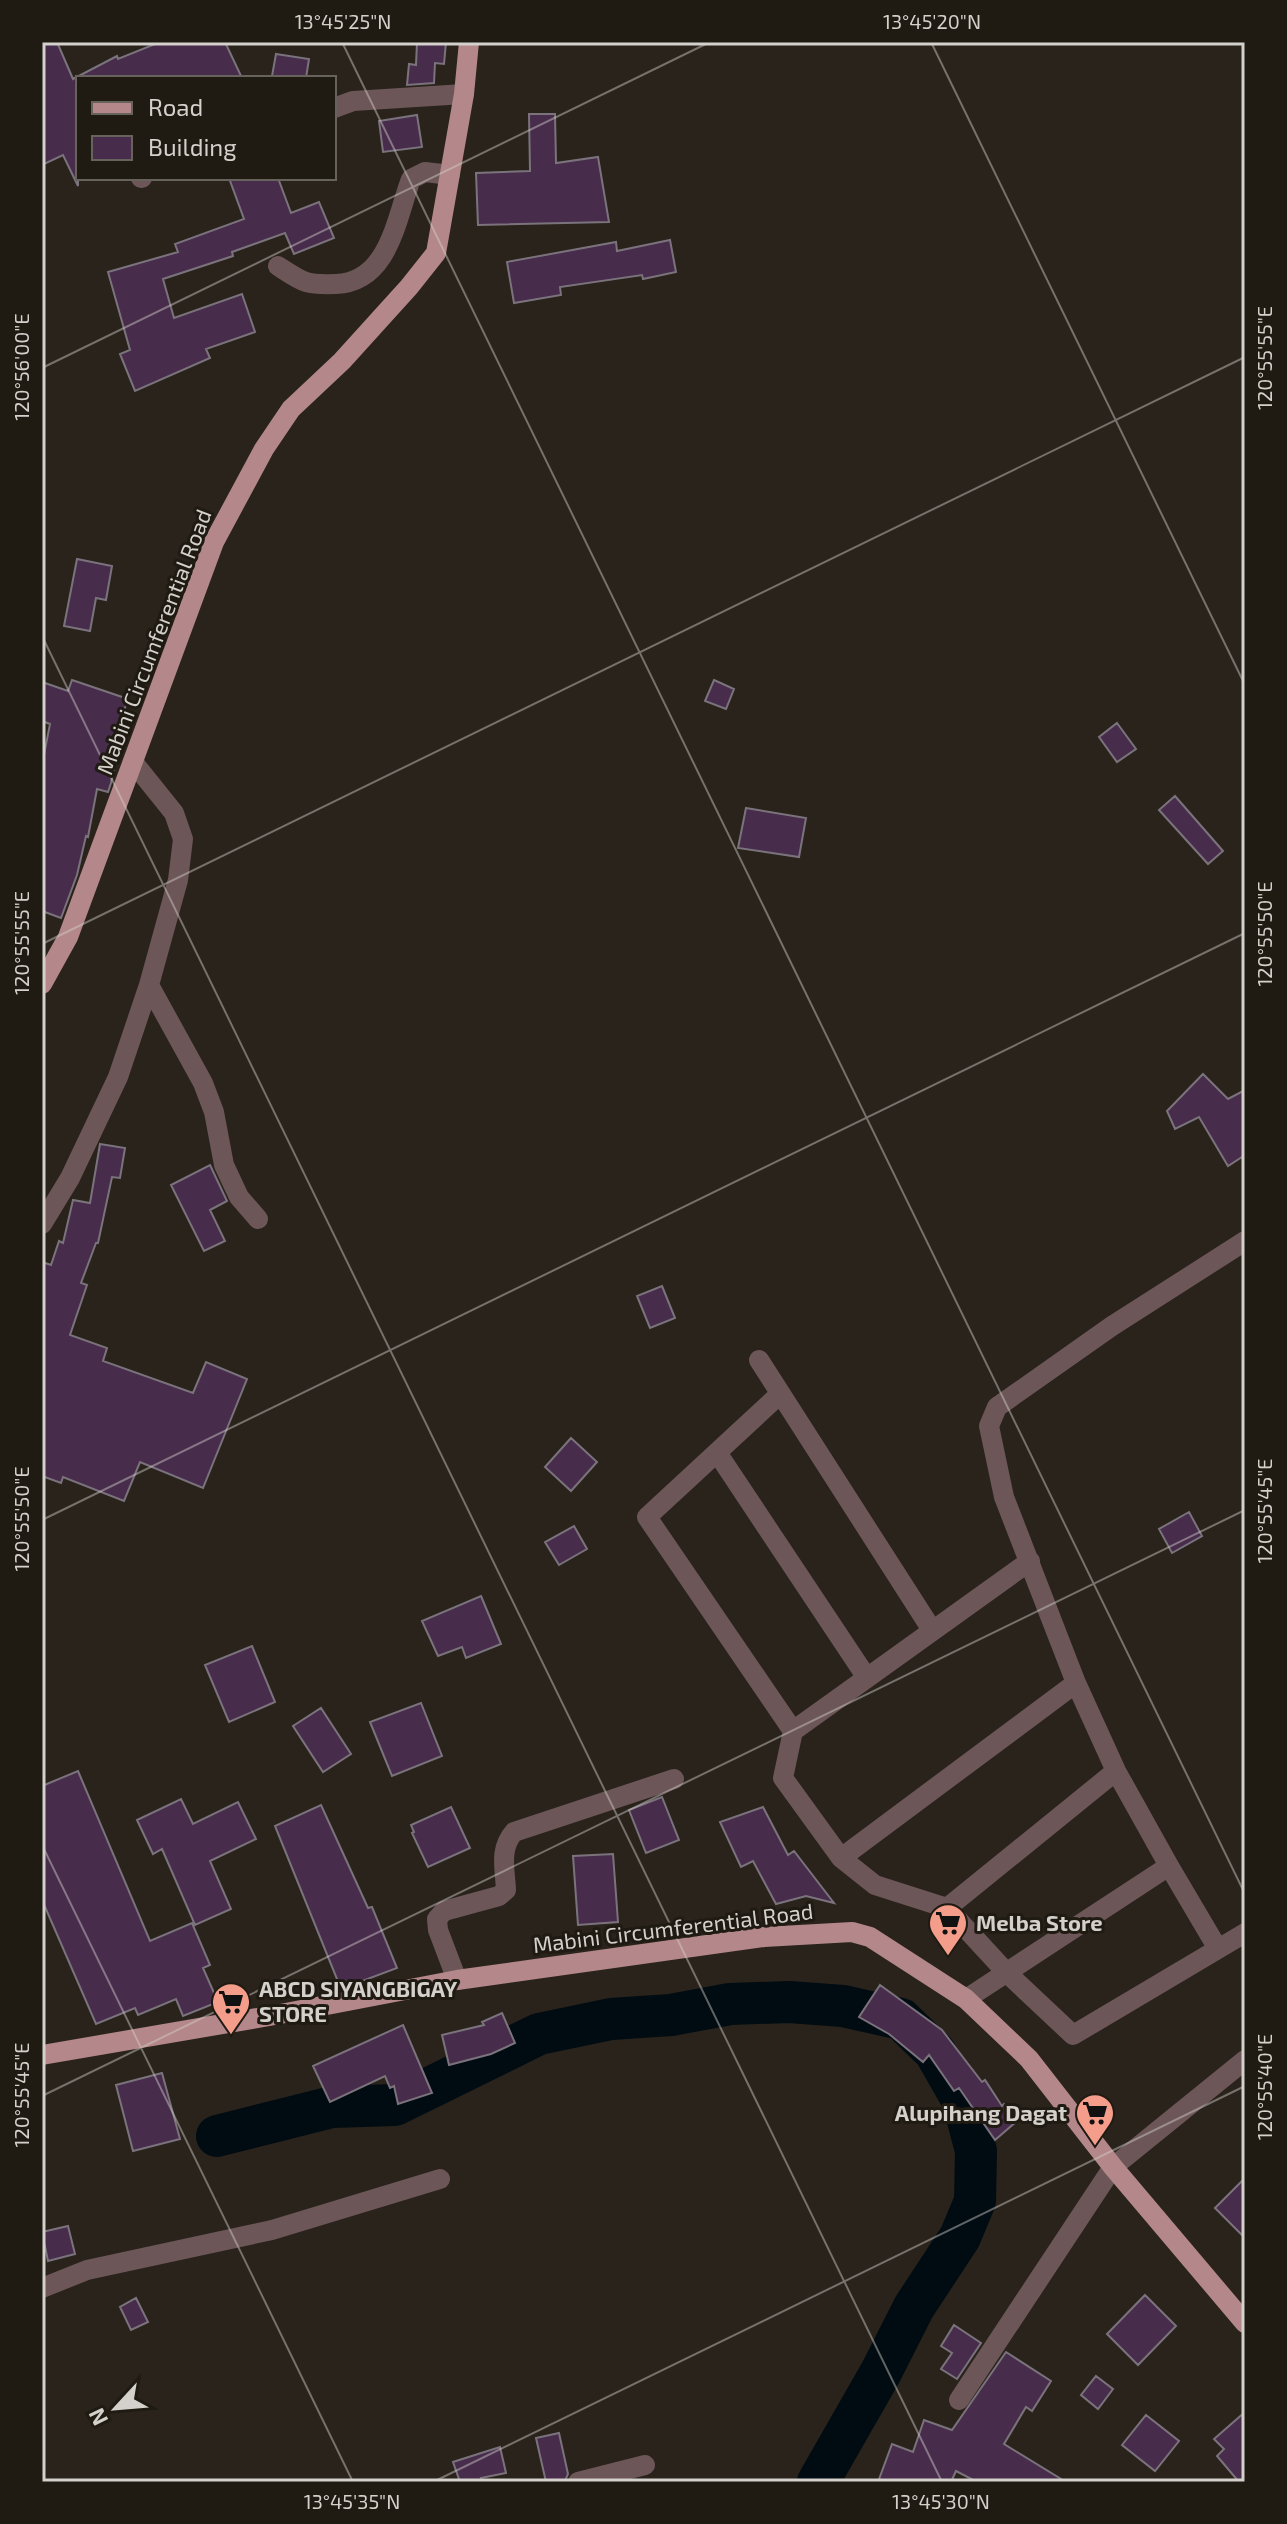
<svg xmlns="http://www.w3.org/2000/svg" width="1287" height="2524" viewBox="0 0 1287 2524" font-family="'Exo 2',sans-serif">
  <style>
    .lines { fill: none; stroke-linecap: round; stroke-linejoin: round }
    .river { stroke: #010c12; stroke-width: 42 }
    .building { fill: #472c4c; stroke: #7b737c; stroke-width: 2 }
    .minor { stroke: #6c5657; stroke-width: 20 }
    .major { stroke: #b4888a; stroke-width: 20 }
    .ticks { fill: none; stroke: #d4d0cb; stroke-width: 2; stroke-opacity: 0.45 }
    .labels { text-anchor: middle; stroke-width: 6; stroke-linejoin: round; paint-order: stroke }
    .street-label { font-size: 22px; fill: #d4d0cb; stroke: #1f1a12 }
    .poi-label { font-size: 22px; font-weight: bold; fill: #d4d0cb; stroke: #1f1a12; text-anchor: start }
    .neatline { fill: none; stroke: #d4d0cb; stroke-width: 3 }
    .ticks-label { font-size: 20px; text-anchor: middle; fill: #d4d0cb }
  </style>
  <rect width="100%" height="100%" fill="#29231c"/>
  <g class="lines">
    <path class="river" d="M 217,2136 L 332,2107 L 395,2105 L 539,2034 L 611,2019 L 671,2015 L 730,2004 L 789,2002 L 843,2006 L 901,2019 L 935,2052 L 963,2101 L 976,2151 L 975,2201 L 960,2237 L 914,2307 L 881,2372 L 818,2482"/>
  </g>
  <path class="building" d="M 42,42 L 57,42 L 73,79 L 117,56 L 118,59 L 160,42 L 225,42 L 242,78 L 78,78 L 78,186 L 63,155 L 42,165 Z
    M 417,42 L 446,42 L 444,64 L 435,63 L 434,83 L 407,85 L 409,64 L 416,65 Z
    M 276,54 L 309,59 L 306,78 L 272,76 Z
    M 529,114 L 555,114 L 556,163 L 598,157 L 609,222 L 478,225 L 476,173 L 530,171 Z
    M 417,115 L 422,147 L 383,152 L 379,121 Z
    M 229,178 L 278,178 L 291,213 L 319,202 L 334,238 L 294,254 L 285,233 L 232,252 L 233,256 L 163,279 L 174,318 L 242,294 L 255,332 L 206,349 L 210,358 L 135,391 L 120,354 L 130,350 L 108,272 L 178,252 L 175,244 L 244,219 Z
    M 670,240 L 676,272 L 643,279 L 642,275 L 560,287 L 561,295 L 514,303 L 507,262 L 616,242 L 617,251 Z
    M 77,559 L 112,566 L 106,600 L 96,598 L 90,631 L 64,626 Z
    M 72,680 L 128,699 L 119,726 L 111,768 L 114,768 L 111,783 L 108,792 L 97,789 L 88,837 L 86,836 L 77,875 L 61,918 L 42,911 L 42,765 L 50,724 L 42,721 L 42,682 L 68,691 Z
    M 714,680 L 734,689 L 726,709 L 705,701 Z
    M 1117,723 L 1136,749 L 1117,762 L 1099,737 Z
    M 1175,796 L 1223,851 L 1208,864 L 1159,810 Z
    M 746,808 L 806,818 L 799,857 L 738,848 Z
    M 1203,1074 L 1228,1099 L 1245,1090 L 1245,1155 L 1228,1166 L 1199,1117 L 1175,1129 L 1167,1111 Z
    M 100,1144 L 125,1148 L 120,1178 L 112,1177 L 98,1243 L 96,1243 L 81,1283 L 87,1285 L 70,1335 L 107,1348 L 103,1361 L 193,1393 L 206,1362 L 247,1379 L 203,1488 L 140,1462 L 124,1501 L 63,1477 L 61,1483 L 42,1476 L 42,1262 L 51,1265 L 59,1241 L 63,1243 L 73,1200 L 90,1203 Z
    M 210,1165 L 227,1201 L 210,1210 L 225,1241 L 204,1251 L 171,1185 Z
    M 662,1286 L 675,1318 L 650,1328 L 637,1296 Z
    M 571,1438 L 597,1462 L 571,1491 L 545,1467 Z
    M 1189,1512 L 1202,1536 L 1172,1553 L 1159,1529 Z
    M 574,1526 L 587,1549 L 559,1565 L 545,1542 Z
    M 481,1596 L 501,1644 L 466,1658 L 462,1647 L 438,1656 L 422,1621 Z
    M 252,1646 L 275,1702 L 229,1722 L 205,1665 Z
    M 421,1703 L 442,1756 L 392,1776 L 370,1722 Z
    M 321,1708 L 351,1754 L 323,1772 L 293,1726 Z
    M 78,1771 L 150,1941 L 192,1923 L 210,1965 L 203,1968 L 218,2002 L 183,2016 L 176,1999 L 138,2015 L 135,2008 L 96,2024 L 42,1900 L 42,1786 Z
    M 662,1797 L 679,1840 L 646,1853 L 629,1810 Z
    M 181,1799 L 193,1824 L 238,1802 L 256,1839 L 210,1861 L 231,1909 L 195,1925 L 162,1849 L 153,1854 L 137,1820 Z
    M 321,1805 L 368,1908 L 372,1907 L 397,1968 L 341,1989 L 275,1826 Z
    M 451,1807 L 470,1848 L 428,1867 L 412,1833 L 414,1832 L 411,1825 Z
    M 763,1807 L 788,1855 L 794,1851 L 834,1903 L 806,1896 L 776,1904 L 753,1861 L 741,1867 L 720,1822 Z
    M 613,1854 L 618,1922 L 578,1925 L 573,1856 Z
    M 880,1985 L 942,2030 L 982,2082 L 985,2080 L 1002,2106 L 1004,2104 L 1017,2121 L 995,2140 L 959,2088 L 954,2091 L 929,2055 L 923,2062 L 889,2034 L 859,2017 Z
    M 502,2013 L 515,2043 L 491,2054 L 449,2065 L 442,2035 L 484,2025 L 482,2022 Z
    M 403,2025 L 432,2093 L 398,2104 L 394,2086 L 390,2088 L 385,2076 L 330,2102 L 313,2066 Z
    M 162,2073 L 180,2139 L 133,2151 L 116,2085 Z
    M 1245,2178 L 1245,2238 L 1215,2208 Z
    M 68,2226 L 75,2254 L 48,2261 L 42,2232 Z
    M 1145,2295 L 1176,2326 L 1138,2365 L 1107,2334 Z
    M 136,2298 L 148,2322 L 131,2330 L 120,2307 Z
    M 954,2325 L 981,2343 L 957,2379 L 941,2369 L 952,2353 L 941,2346 Z
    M 1006,2352 L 1051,2381 L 1032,2411 L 1026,2407 L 1004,2444 L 1066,2482 L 977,2482 L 956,2471 L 951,2482 L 878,2482 L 892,2444 L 913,2452 L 924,2420 L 952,2430 Z
    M 1096,2376 L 1113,2389 L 1098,2409 L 1081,2395 Z
    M 1245,2412 L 1245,2482 L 1239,2482 L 1217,2456 L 1224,2449 L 1214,2439 Z
    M 1146,2415 L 1179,2441 L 1155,2471 L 1122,2445 Z
    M 559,2433 L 568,2474 L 565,2481 L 546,2482 L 536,2438 Z
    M 500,2447 L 506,2473 L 481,2478 L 483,2482 L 460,2482 L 453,2462 Z"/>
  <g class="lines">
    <path class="minor" d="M 334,108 L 353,101 L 464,94
      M 141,178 L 142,178
      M 278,266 C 304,283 305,285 336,284 C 389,282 396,219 411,179 L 425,172 L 450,175
      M 149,985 L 203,1083 L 214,1112 L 224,1165 L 239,1197 L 258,1219
      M 42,1224 L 70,1178 L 118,1077 L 149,985 L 178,880 L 183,839 L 174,813 L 133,762
      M 759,1360 L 932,1630
      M 780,1394 L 647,1517 L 793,1731 L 783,1778 L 841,1858 L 875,1885 L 947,1908 L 1006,1972 L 1073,2035 L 1218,1949 L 1169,1866
      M 718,1454 L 867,1678
      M 793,1731 L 1030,1561
      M 841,1858 L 1076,1683
      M 947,1908 L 1116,1771
      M 1218,1949 L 1245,1933
      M 457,1980 L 438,1930 L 437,1919 L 444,1911 L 499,1896 L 506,1890 C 505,1869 499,1849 514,1832 L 674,1779
      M 966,1999 L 1169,1866 L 1116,1771 L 1076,1683 L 1004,1497 L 989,1426 L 997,1407 L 1112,1326 L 1245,1241
      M 42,2288 L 87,2270 L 272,2230 L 440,2179
      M 959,2400 L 1113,2167 L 1245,2060
      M 578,2482 L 645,2465"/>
    <path class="major" d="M 42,984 L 68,937 L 214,542 L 264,449 L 291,409 L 342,361 L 409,287 L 436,253 L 464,94 L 469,42
      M 42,2055 L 275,2015 L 457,1980 L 764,1937 L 852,1932 L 870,1937 L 966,1999 L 1029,2059 L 1113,2167 L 1245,2323"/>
  </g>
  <path class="ticks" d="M 342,42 L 1245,1894M 931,42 L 1245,685M 42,368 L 710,42M 42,636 L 942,2482M 42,944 L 1245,357M 42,1520 L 1245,933M 42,1845 L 353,2482M 42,2096 L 1245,1510M 433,2482 L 1245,2086"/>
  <defs>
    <symbol id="supermarket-pin" viewBox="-11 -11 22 30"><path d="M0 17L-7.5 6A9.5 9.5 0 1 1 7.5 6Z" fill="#f49d8b" stroke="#1f1a12"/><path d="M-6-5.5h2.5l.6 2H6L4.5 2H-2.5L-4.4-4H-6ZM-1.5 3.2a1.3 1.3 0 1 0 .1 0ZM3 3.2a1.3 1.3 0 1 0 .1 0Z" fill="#111"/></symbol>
  </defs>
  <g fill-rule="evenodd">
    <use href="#supermarket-pin" x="926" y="1901" width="44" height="60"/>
    <use href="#supermarket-pin" x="209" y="1980" width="44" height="60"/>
    <use href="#supermarket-pin" x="1073" y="2091" width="44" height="60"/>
  </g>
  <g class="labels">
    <g class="street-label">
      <text transform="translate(154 642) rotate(-69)" y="8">Mabini Circumferential Road</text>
      <text transform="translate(673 1928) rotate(-7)" y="8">Mabini Circumferential Road</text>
    </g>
    <g class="poi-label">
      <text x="976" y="1931">Melba Store</text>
      <text x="259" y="1997">ABCD SIYANGBIGAY<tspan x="259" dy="25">STORE</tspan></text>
      <text x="1067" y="2121" text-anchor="end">Alupihang Dagat</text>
    </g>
  </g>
  <rect width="1287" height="2524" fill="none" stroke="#1f1a12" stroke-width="88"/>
  <rect x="76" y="76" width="260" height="104" fill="#1f1a12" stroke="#67635c" stroke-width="2"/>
  <rect x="92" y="102" width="40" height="12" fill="#b4888a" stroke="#67635c" stroke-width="2"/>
  <text x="148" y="116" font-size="24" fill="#d4d0cb">Road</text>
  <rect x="92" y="136" width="40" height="24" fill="#472c4c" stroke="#67635c" stroke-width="2"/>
  <text x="148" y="156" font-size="24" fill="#d4d0cb">Building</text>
  <g transform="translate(116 2408) rotate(244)" stroke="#1f1a12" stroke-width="6" paint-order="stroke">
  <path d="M0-6L14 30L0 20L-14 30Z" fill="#d4d0cb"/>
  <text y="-12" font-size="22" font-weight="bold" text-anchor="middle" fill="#d4d0cb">N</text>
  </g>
  <rect x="44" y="44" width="1199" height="2436" class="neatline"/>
  <g class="ticks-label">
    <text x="343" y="29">13°45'25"N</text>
    <text x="932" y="29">13°45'20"N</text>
    <text transform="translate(1265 358) rotate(-90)" y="7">120°55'55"E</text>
    <text transform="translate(22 367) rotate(-90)" y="7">120°56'00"E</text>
    <text transform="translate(1265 934) rotate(-90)" y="7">120°55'50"E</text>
    <text transform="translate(22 943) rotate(-90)" y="7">120°55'55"E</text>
    <text transform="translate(1265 1511) rotate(-90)" y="7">120°55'45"E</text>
    <text transform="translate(22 1519) rotate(-90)" y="7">120°55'50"E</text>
    <text transform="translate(1265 2087) rotate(-90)" y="7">120°55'40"E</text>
    <text transform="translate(22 2095) rotate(-90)" y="7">120°55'45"E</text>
    <text x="352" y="2509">13°45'35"N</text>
    <text x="941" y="2509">13°45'30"N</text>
  </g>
</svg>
